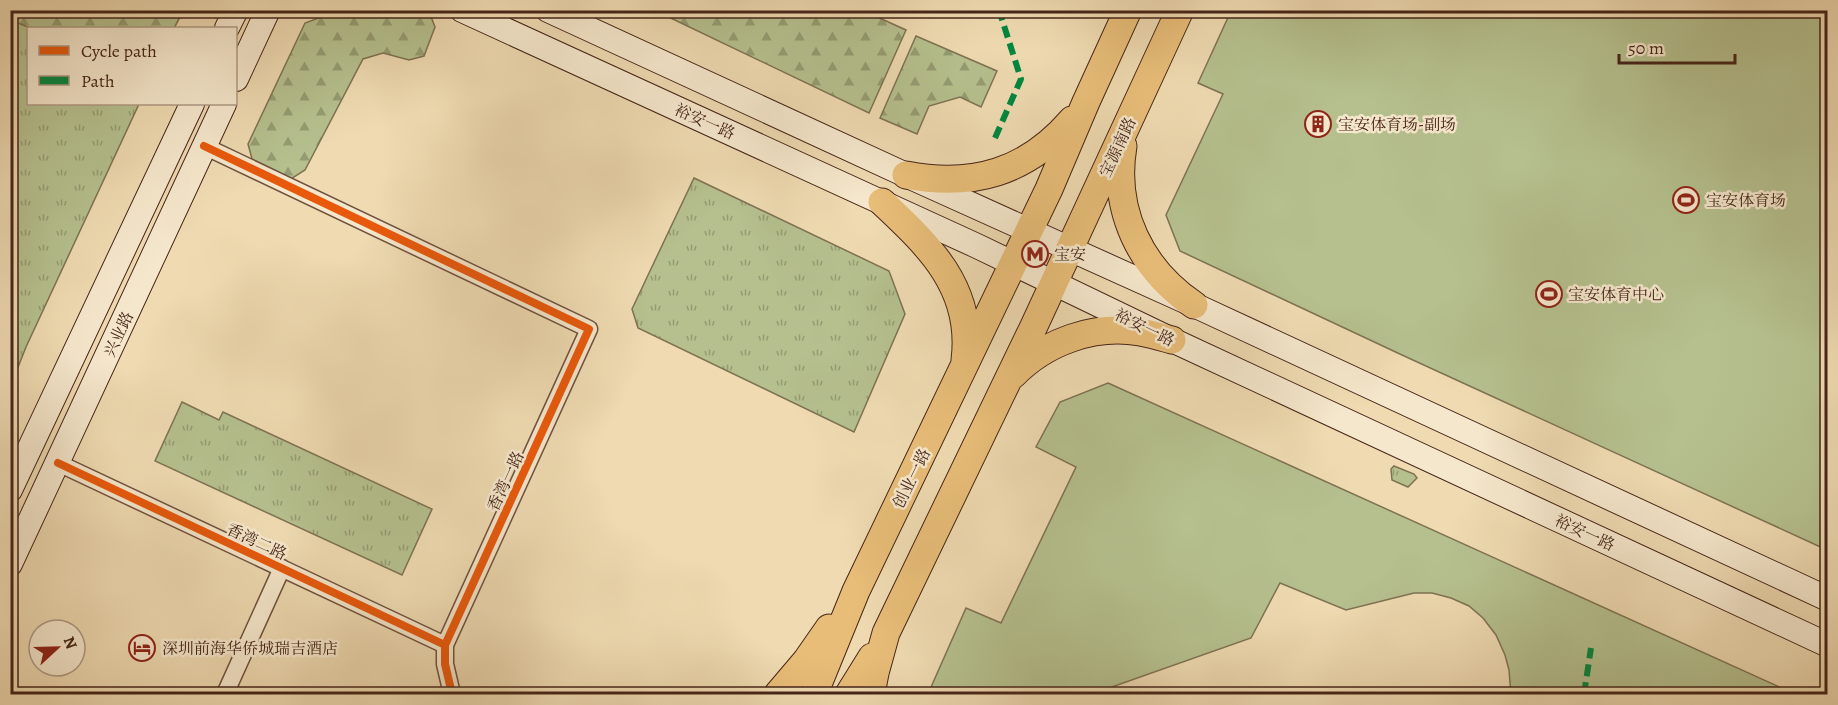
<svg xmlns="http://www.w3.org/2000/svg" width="1838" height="705" viewBox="0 0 1838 705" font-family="Alegreya,'Noto Serif SC',serif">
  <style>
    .grass { fill: url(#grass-tufts); stroke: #7e7253; stroke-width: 1.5 }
    .forest { fill: url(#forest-firs); stroke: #7e7253; stroke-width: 1.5 }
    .garden { fill: #b5c08e; stroke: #7e7253; stroke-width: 1.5 }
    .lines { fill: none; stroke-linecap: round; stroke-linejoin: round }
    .minor-casing { stroke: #70523e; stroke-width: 19 }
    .secondary-casing { stroke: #462518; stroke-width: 26 }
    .primary-casing { stroke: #462518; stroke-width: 29 }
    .minor { stroke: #f5e7cc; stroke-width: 16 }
    .secondary { stroke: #f5e7cc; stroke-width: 24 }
    .primary { stroke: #e8bd78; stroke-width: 27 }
    .quiet { stroke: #00873e; stroke-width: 6; stroke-dasharray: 12 6; stroke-linecap: butt }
    .cycleway-casing { stroke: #f5e7cc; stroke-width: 11 }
    .cycleway { stroke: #e8590c; stroke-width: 8 }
    .labels { text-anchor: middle; stroke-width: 5; stroke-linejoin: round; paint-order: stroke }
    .street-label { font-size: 16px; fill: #462518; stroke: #f5e7cc }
    .poi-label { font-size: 16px; fill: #462518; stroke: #f5e7cc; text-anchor: start }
  </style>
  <defs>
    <pattern id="grass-tufts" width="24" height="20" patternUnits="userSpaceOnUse" patternTransform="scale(1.5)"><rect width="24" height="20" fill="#b5c08e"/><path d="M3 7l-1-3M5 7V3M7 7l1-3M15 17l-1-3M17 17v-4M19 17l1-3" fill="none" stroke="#959c73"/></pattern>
    <pattern id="forest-firs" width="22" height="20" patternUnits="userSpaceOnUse" patternTransform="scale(1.5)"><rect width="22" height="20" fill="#b5c08e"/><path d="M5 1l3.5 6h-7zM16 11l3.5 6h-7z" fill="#959c73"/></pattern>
  </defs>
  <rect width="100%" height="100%" fill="#efdab1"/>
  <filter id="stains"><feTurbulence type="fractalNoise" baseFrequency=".00333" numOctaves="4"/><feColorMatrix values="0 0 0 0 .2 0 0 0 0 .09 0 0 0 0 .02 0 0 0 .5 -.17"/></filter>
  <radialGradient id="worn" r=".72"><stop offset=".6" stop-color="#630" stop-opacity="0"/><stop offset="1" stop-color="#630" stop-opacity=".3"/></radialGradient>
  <path class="grass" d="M 11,11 L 183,11 L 174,28 L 28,28 L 28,104 L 139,104 L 26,347 L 11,385 Z
    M 694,178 L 889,271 L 905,314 L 854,432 L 638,328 L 632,309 Z
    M 182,402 L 219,420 L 223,412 L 432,509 L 402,575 L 155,461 Z
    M 1394,466 L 1414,474 L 1417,478 L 1408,487 L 1392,480 L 1391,469 Z"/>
  <path class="forest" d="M 11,10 L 183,10 L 183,11 L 174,28 L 30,28 L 11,20 Z
    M 422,10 L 430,14 L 435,27 L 424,56 L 409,60 L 383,53 L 363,59 L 305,170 L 291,179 L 252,159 L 248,144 L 305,23 L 337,11 Z
    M 656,11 L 864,11 L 906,30 L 869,113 Z
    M 916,36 L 997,71 L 981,107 L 960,97 L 929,106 L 917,134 L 880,118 Z"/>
  <path class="garden" d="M 1231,11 L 1827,11 L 1827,550 L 1402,355 L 1180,251 L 1166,215 L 1223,94 L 1198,83 Z
    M 1108,383 L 1795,694 L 1511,694 L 1509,670 L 1505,655 L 1496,635 L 1483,618 L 1469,606 L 1451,598 L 1432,593 L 1414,593 L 1346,610 L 1280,583 L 1251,638 L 1092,694 L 928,694 L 966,608 L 1001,623 L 1076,467 L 1036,447 L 1060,402 Z"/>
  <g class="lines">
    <defs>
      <path id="minor" d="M 204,146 L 589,329 L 445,645 L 445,664 L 452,694
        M 58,463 L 445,645
        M 225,694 L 282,568"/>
      <path id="secondary" d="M 462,10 L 977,246 L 1172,340 L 1828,645
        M 548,10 L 906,175 L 1194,305 L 1828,599
        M 227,28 L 236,10
        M 236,79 L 268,10
        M 10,490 L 192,104
        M 10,564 L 224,104"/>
      <path id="primary" d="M 1123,146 C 1112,211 1141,269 1194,305
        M 906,175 C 973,188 1027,172 1072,120
        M 882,202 C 929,246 974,288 965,360
        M 1013,375 C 1045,342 1094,324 1140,332 C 1151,334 1161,337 1172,340
        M 778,694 L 806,661 L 829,628
        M 814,694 L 856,591 L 1049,189 L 1086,102 L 1128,10
        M 849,694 L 872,657
        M 871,694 L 875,673 L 886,633 L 1034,326 L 1180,10"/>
    </defs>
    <use href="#minor" class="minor-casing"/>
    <use href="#secondary" class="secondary-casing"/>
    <use href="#primary" class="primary-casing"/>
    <use href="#minor" class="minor"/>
    <use href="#secondary" class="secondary"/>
    <use href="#primary" class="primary"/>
    <path class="quiet" d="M 995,138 L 1021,79 L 999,10
      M 1584,694 L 1591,648"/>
    <defs>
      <path id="cycleway" d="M 204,146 L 589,329 L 445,645 L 445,664 L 452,694
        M 58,463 L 445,645"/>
    </defs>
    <use href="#cycleway" class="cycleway-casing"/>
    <use href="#cycleway" class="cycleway"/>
  </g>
  <defs>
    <symbol id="building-ring" viewBox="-11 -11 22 22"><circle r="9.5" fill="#f5e7cc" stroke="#8f2418" stroke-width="1.5"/><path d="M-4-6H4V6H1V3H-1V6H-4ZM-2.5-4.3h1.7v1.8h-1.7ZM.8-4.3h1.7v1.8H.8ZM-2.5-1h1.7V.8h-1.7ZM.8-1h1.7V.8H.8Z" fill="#8f2418"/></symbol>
    <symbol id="stadium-ring" viewBox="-11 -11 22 22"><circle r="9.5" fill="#f5e7cc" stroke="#8f2418" stroke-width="1.5"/><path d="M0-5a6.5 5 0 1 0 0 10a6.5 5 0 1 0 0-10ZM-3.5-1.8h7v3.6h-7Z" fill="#8f2418"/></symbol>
    <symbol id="metro-ring" viewBox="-11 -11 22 22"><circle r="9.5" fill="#f5e7cc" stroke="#8f2418" stroke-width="1.5"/><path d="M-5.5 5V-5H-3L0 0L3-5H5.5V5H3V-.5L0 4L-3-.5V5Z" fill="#8f2418"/></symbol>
    <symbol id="hotel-ring" viewBox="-11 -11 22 22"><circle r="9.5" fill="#f5e7cc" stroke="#8f2418" stroke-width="1.5"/><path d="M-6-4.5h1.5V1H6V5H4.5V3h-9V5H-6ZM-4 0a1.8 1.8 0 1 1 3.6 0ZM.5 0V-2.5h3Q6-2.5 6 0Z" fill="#8f2418"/></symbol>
  </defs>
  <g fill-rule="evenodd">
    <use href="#building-ring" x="1303" y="109" width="30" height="30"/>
    <use href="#stadium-ring" x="1671" y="185" width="30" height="30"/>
    <use href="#metro-ring" x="1020" y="239" width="30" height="30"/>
    <use href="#stadium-ring" x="1534" y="279" width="30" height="30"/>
    <use href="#hotel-ring" x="127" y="633" width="30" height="30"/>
  </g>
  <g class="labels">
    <g class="street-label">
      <text transform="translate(705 121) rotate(24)" y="6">裕安一路</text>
      <text transform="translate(1117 147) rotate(-65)" y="6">宝源南路</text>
      <text transform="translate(1145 327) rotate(26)" y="6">裕安一路</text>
      <text transform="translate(118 334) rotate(-65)" y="6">兴业路</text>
      <text transform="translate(911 478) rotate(-64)" y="6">创业一路</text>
      <text transform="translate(505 481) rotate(-65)" y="6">香湾一路</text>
      <text transform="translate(1585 532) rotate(25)" y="6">裕安一路</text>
      <text transform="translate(257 541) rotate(25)" y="6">香湾二路</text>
    </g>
    <g class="poi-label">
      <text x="1338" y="130">宝安体育场-副场</text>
      <text x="1706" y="206">宝安体育场</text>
      <text x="1054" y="260">宝安</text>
      <text x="1568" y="300">宝安体育中心</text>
      <text x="162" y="654">深圳前海华侨城瑞吉酒店</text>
    </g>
  </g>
  <rect width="1838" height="705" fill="none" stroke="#efdab1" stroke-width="36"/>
  <rect x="12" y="12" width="1814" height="681" fill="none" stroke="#462518" stroke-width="3"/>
  <rect x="18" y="18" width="1802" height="669" fill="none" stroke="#462518" stroke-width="1.5"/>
  <rect x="27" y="27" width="210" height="78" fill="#f5e7cc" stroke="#af9984" stroke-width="1.5"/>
  <rect x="39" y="46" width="30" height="9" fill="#e8590c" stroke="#af9984" stroke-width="1.5"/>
  <text x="81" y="57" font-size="18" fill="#462518">Cycle path</text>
  <rect x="39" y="76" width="30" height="9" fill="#00873e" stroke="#af9984" stroke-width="1.5"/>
  <text x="81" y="87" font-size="18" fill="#462518">Path</text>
  <g transform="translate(57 648) rotate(68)"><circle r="28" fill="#f5e7cc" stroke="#af9984" stroke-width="1.5"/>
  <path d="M0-4.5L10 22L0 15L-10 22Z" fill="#8f2418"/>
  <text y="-9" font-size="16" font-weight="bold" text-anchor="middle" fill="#462518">N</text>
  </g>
  <path d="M1619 54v9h116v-9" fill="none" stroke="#462518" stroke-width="3"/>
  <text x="1628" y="54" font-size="18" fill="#462518" stroke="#f5e7cc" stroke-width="4.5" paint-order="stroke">50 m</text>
  <rect width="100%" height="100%" filter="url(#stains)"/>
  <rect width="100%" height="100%" fill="url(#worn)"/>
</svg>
